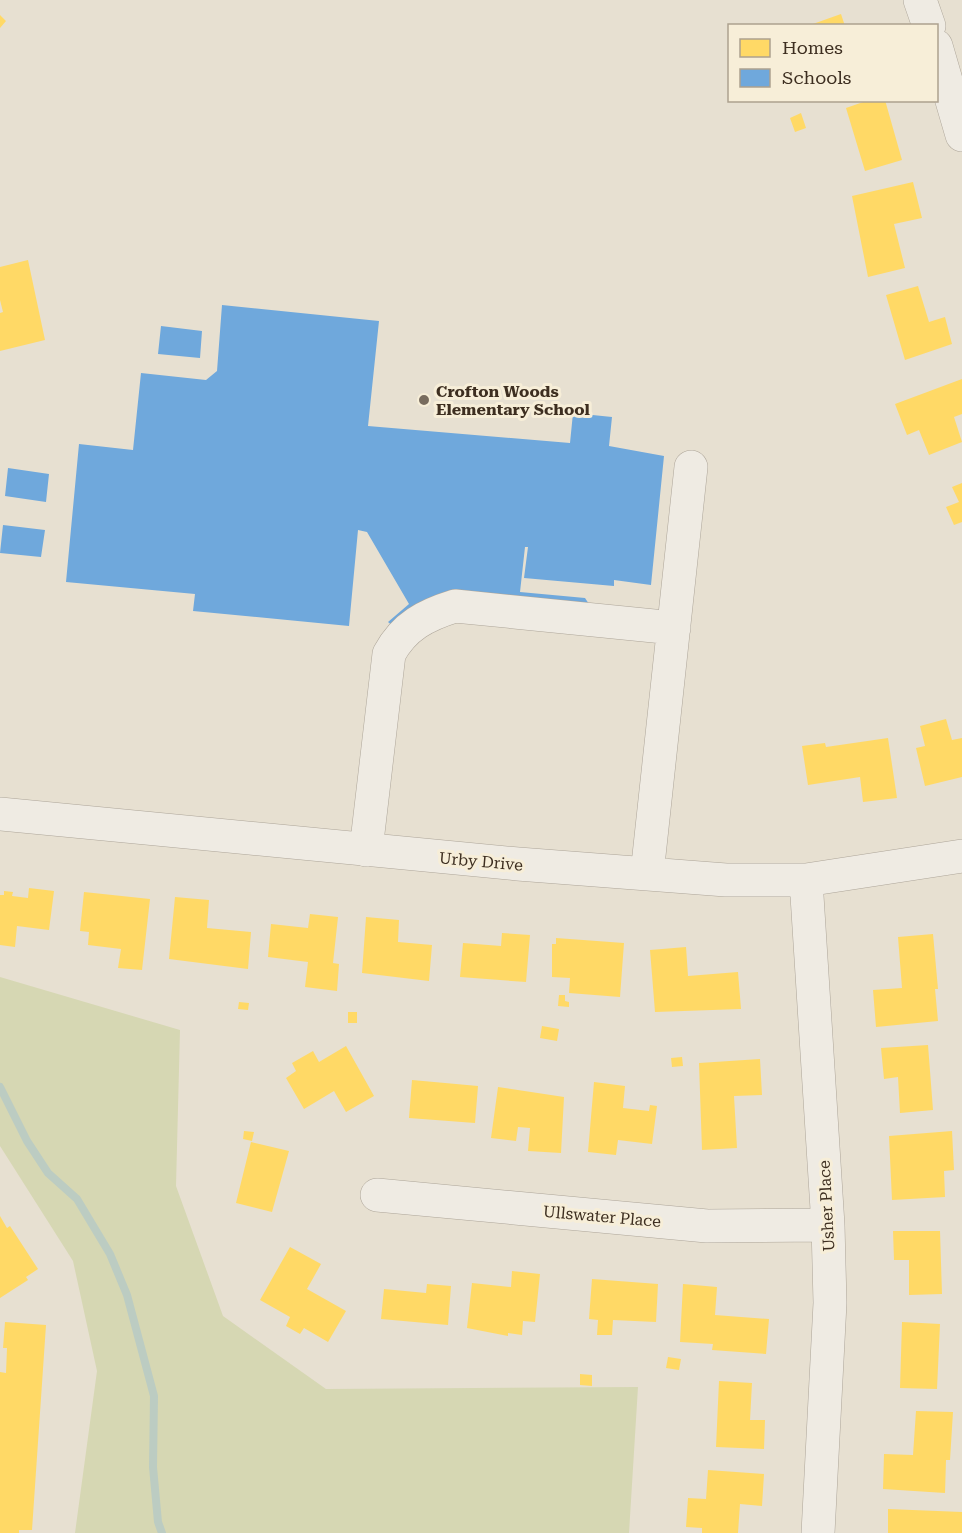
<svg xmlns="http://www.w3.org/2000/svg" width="962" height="1533" viewBox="0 0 962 1533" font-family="'Roboto Serif',serif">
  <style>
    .green { fill: #d6d7b3 }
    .homes { fill: #ffd966 }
    .schools { fill: #6fa8dc }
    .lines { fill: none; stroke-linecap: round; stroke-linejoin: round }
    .stream { stroke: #bcccc2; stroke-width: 8 }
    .minor-casing { stroke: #ada599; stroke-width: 34 }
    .minor { stroke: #efebe3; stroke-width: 33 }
    .poi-dot { fill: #786c5e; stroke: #f7eed8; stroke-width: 2 }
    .labels { text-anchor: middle; stroke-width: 6; stroke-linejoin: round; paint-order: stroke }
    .poi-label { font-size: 16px; font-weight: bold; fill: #3d2e20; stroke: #f7eed8; text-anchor: start }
    .street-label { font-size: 16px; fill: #3d2e20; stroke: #f7eed8 }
  </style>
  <rect width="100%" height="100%" fill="#e7e0d1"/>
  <path class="green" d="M 0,977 L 180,1030 L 176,1186 L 223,1316 L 326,1389 L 638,1387 L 629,1533 L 75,1533 L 97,1371 L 73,1261 L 0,1146 Z"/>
  <path class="homes" d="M 841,14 L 845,26 L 810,26 L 810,25 Z
    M 0,15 L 6,21 L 0,28 Z
    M 869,100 L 885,100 L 902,160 L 865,171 L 846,108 Z
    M 801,113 L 806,128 L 795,132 L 790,118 Z
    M 913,182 L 922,218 L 894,224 L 905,268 L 868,277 L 852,196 Z
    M 28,260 L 45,340 L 0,351 L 0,313 L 3,312 L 0,300 L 0,267 Z
    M 918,286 L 929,322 L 945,317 L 952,344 L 905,360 L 886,295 Z
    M 962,379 L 962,414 L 954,417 L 962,442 L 929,455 L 919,430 L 907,435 L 895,404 Z
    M 962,483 L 962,522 L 954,525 L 946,507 L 959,502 L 952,487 Z
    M 946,719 L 952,740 L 962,738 L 962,777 L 925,786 L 916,748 L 925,746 L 920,726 Z
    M 888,738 L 897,798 L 863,802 L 860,777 L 808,785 L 802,746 L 825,743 L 826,747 Z
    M 29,888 L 54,891 L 49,930 L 17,926 L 15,947 L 0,945 L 0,895 L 4,895 L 4,891 L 13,892 L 12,896 L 28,898 Z
    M 84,892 L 150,899 L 142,970 L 118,968 L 121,949 L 88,945 L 89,932 L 80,931 Z
    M 175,897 L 209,900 L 207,928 L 251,932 L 248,969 L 169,959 Z
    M 310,914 L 338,917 L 333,963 L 339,964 L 337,991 L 305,987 L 308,962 L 268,957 L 271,924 L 308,928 Z
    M 366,917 L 399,920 L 398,942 L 432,945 L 429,981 L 362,973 Z
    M 502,933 L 530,935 L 526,982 L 460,977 L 463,943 L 501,946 Z
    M 933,934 L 938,989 L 935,989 L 938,1021 L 876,1027 L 873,990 L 902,988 L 898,937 Z
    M 556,938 L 624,943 L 620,997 L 569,993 L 570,978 L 552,977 L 552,944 L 556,944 Z
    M 686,947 L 688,976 L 738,972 L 741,1009 L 655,1012 L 650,950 Z
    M 559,995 L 565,995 L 565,1001 L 569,1002 L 569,1007 L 558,1006 Z
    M 239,1002 L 249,1003 L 248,1010 L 238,1009 Z
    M 348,1012 L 357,1012 L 357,1023 L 348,1023 Z
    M 542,1026 L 559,1029 L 557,1041 L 540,1038 Z
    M 928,1045 L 933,1110 L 900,1113 L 898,1077 L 884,1079 L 881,1048 Z
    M 346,1046 L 374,1096 L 346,1112 L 334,1091 L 304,1109 L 286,1078 L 296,1071 L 292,1063 L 313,1051 L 319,1062 Z
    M 682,1057 L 683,1066 L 672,1067 L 671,1058 Z
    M 760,1059 L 762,1095 L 734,1096 L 737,1148 L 702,1150 L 699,1063 Z
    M 412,1080 L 478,1086 L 475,1123 L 409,1118 Z
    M 594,1082 L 625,1086 L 623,1108 L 649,1111 L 650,1105 L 657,1106 L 652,1144 L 618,1140 L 616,1155 L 588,1152 Z
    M 498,1087 L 564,1097 L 561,1153 L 528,1151 L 530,1128 L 518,1127 L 516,1141 L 491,1138 Z
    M 244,1131 L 254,1132 L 252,1141 L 243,1139 Z
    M 952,1131 L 954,1170 L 944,1171 L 945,1197 L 892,1200 L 889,1136 Z
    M 251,1142 L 289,1151 L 272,1212 L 236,1203 Z
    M 0,1216 L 7,1228 L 10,1226 L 38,1269 L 26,1277 L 28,1280 L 0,1298 Z
    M 893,1231 L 940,1231 L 942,1294 L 909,1295 L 909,1260 L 894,1260 Z
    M 290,1247 L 321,1264 L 307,1289 L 346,1311 L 328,1342 L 304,1328 L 300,1334 L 286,1326 L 290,1317 L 260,1300 Z
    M 512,1271 L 540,1274 L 535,1322 L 523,1321 L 522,1335 L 508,1333 L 508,1336 L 467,1328 L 472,1283 L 511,1287 Z
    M 592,1279 L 658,1284 L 656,1322 L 613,1320 L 612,1335 L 597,1335 L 598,1320 L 589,1319 Z
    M 427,1284 L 451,1286 L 448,1325 L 381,1319 L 384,1289 L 426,1293 Z
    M 683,1284 L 717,1287 L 715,1315 L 769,1319 L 766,1354 L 712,1350 L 713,1344 L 680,1342 Z
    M 5,1322 L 46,1325 L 32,1530 L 19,1530 L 19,1533 L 0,1533 L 0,1372 L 6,1373 L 7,1348 L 3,1348 Z
    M 902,1322 L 940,1324 L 937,1389 L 900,1388 Z
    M 668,1357 L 681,1359 L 679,1370 L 666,1368 Z
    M 580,1374 L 592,1375 L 592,1386 L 580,1385 Z
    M 719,1381 L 752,1383 L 750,1420 L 765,1420 L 764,1449 L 716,1447 Z
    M 916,1411 L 953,1412 L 950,1460 L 946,1460 L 945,1493 L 883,1489 L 884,1454 L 913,1455 Z
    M 708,1470 L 764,1474 L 762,1506 L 740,1504 L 738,1533 L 702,1533 L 702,1528 L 686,1527 L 688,1498 L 706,1499 Z
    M 888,1509 L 962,1512 L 962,1533 L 888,1533 Z"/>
  <path class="schools" d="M 222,305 L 379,321 L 368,426 L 570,443 L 573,413 L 612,417 L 609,446 L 664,456 L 651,585 L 614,580 L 614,586 L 524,578 L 528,547 L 525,547 L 520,592 L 585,598 L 589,604 L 395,628 L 388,622 L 409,604 L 367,532 L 358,530 L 349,626 L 193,611 L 195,594 L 66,582 L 79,444 L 133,450 L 141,373 L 206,380 L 217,371 Z
    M 161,326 L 202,331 L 200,358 L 158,354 Z
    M 8,468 L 49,474 L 46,502 L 5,496 Z
    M 3,525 L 45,530 L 41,557 L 0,553 Z"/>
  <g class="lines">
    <path class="stream" d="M 0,1087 L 27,1141 L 48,1173 L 77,1199 L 110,1254 L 127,1295 L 154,1396 L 153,1467 L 158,1522 L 162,1533"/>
    <defs>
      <path id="minor" d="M 920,0 L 929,26
        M 936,46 L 962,135
        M 0,814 L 518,864 L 726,880 L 806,880 L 962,856
        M 366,850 L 389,654 C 404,626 426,615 455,606 L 674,628
        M 647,874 L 691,467
        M 806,880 L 828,1225 L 830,1303 L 818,1533
        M 377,1195 L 707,1226 L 828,1225"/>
    </defs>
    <use href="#minor" class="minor-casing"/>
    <use href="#minor" class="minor"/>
  </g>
  <circle class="poi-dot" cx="424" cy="400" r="6"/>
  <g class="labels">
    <g class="poi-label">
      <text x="436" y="397">Crofton Woods<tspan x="436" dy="18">Elementary School</tspan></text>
    </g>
    <g class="street-label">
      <text transform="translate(481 861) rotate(5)" y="6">Urby Drive</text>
      <text transform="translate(826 1206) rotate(-93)" y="6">Usher Place</text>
      <text transform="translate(602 1216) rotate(5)" y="6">Ullswater Place</text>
    </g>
  </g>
  <rect x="728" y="24" width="210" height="78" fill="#f7eed8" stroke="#ada18e" stroke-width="1.5"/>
  <rect x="740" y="39" width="30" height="18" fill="#ffd966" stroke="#ada18e" stroke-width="1.5"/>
  <text x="782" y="54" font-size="18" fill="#3d2e20">Homes</text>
  <rect x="740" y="69" width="30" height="18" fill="#6fa8dc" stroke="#ada18e" stroke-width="1.5"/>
  <text x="782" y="84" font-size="18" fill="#3d2e20">Schools</text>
</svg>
